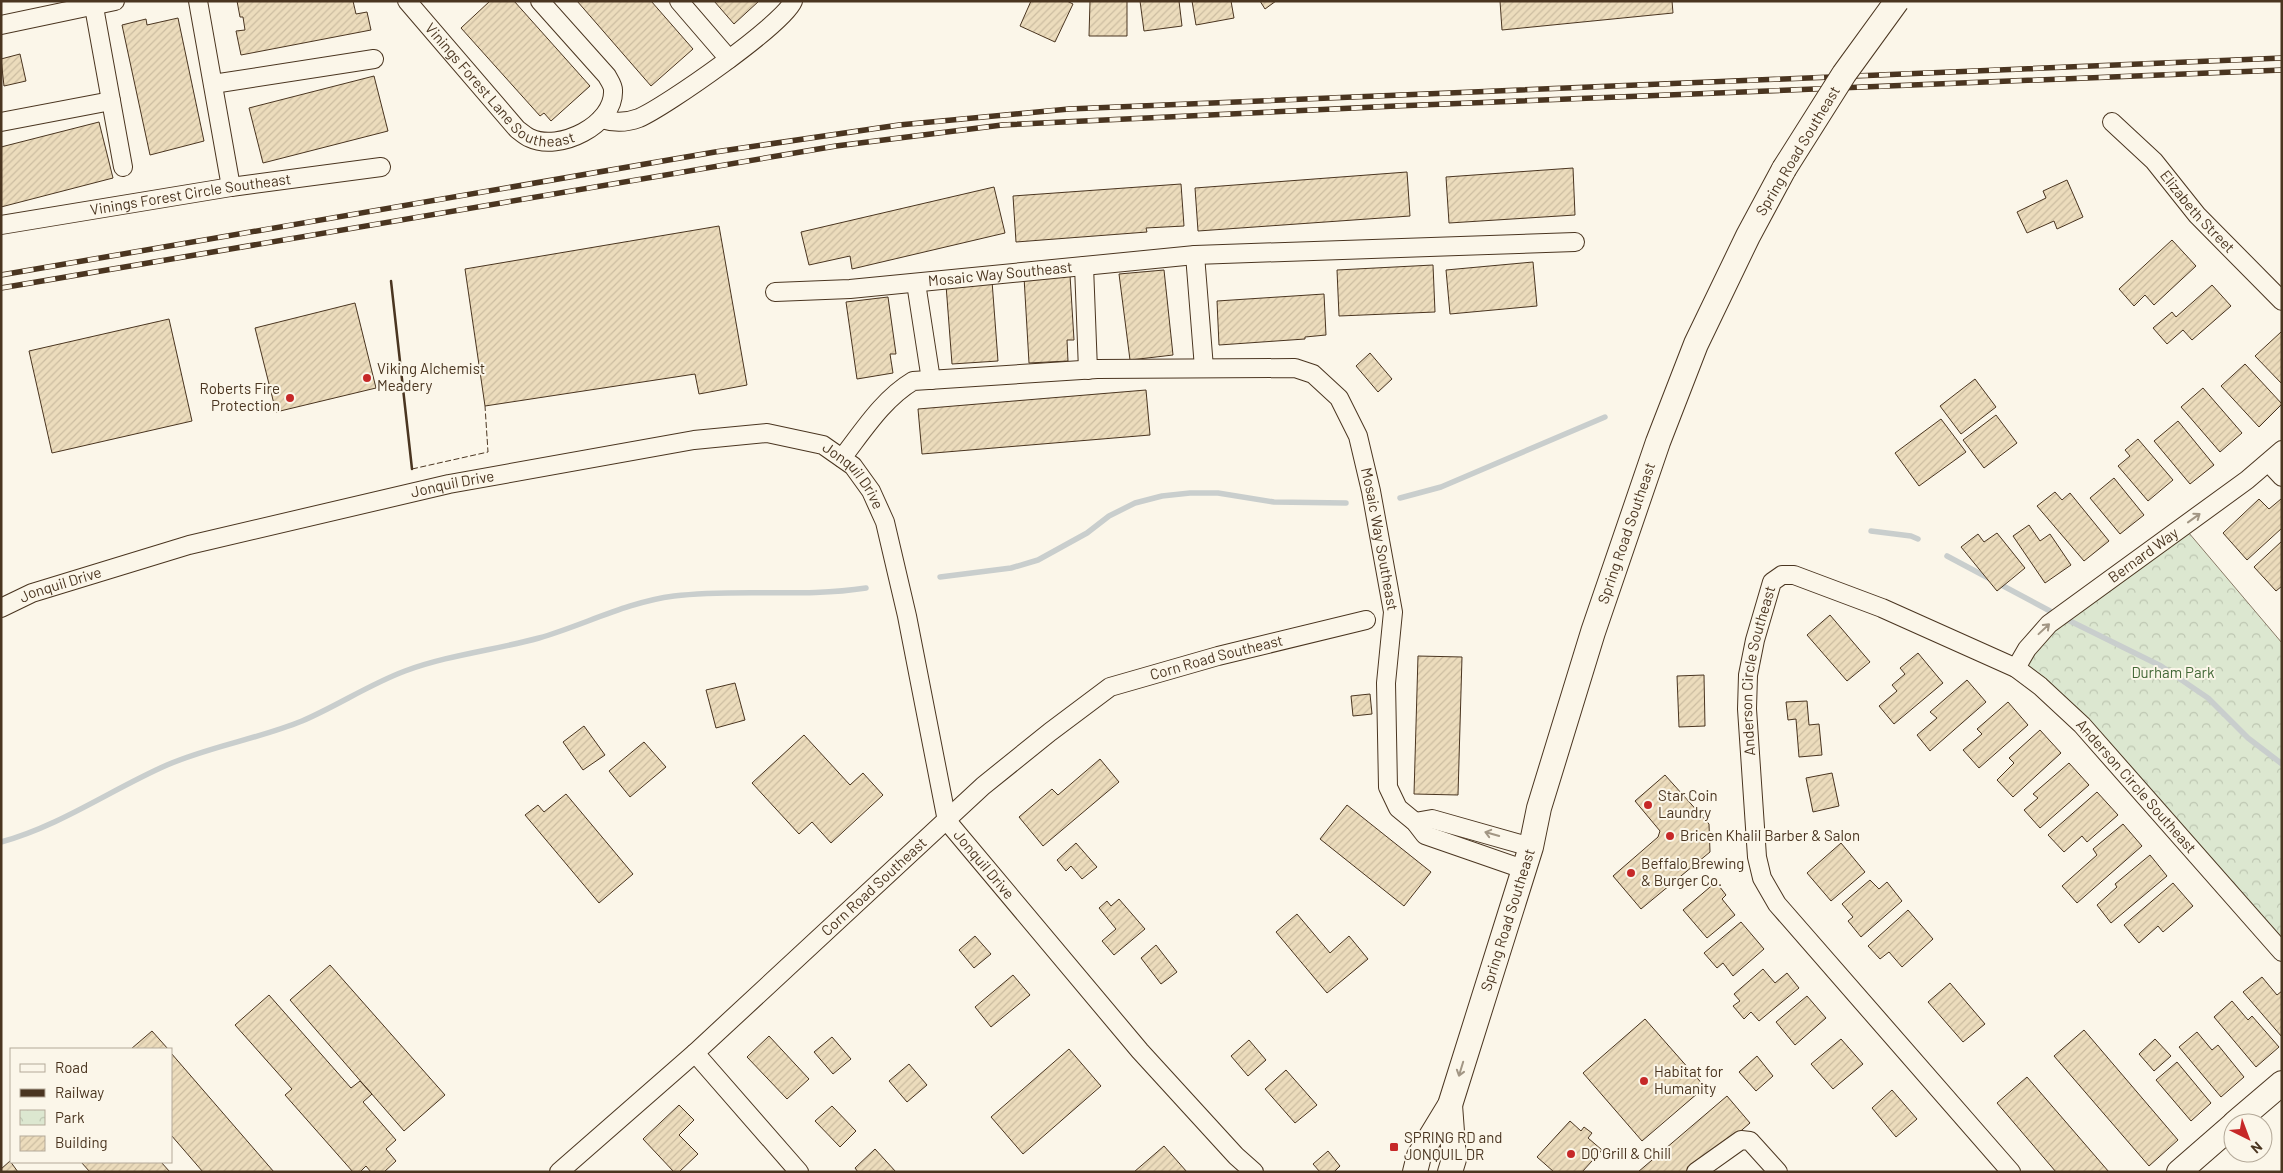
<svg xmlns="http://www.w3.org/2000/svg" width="2283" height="1173" viewBox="0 0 2283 1173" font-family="Barlow,sans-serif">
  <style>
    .park { fill: url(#park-crowns); stroke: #887966 }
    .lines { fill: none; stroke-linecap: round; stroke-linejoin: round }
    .stream { stroke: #c9cecd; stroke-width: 5.5 }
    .building { fill: url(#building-hatch); stroke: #4a3520 }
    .street-casing { stroke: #4a3520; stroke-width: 20 }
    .secondary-casing { stroke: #4a3520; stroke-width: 26 }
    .street { stroke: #fbf6e9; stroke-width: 18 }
    .secondary { stroke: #fbf6e9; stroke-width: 24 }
    .rail-casing { stroke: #4a3520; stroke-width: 5.5 }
    .rail { stroke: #fbf6e9; stroke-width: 4; stroke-dasharray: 11; stroke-linecap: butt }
    .secondary-bridge-casing { stroke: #4a3520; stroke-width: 26; stroke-linecap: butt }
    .secondary-bridge { stroke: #fbf6e9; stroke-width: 24 }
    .fence { stroke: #4a3520; stroke-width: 1; stroke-dasharray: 6 2.5; stroke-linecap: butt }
    .wall { stroke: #4a3520; stroke-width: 2.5 }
    .oneway { stroke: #a29684 }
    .poi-dot { fill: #c62828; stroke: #fbf6e9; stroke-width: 2 }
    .labels { text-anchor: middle; stroke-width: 4; stroke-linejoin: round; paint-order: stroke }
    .street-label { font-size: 15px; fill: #4a3520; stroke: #fbf6e9 }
    .poi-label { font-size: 15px; fill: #4a3520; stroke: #fbf6e9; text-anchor: start }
    .park-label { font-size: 15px; fill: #436837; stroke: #fbf6e9 }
  </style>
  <defs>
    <pattern id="park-crowns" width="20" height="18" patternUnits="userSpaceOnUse" patternTransform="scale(1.25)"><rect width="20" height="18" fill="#dce7d0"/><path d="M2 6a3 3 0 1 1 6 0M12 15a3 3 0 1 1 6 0" fill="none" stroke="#bec7b2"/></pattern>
    <pattern id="building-hatch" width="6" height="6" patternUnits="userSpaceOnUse" patternTransform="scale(1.25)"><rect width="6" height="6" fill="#ecdcbc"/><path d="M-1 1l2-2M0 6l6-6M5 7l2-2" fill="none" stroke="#ccbda1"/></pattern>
  </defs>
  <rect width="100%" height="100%" fill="#fbf6e9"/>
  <path class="park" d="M 2183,526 L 2282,643 L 2282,952 L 2082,725 L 2016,668 L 2027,649 Z"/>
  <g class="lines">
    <path class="stream" d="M 1400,498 L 1441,487 L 1605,417
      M 1871,531 L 1911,536 L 1918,539
      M 1947,556 L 2050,611
      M 940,577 L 1011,568 L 1038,560 L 1087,533 L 1109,516 L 1135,503 L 1162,496 L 1190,493 L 1218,493 L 1274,502 L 1346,503
      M 2070,621 L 2161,666 L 2208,698 L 2248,738 L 2282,764
      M 1,842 C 60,826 112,789 167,765 C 211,746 258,739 302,721 C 337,706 370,684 405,671 C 448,655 495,650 539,638 C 584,625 627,602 674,596 C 738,588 802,598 866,588"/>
  </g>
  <path class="building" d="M 237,1 L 353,1 L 356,14 L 367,12 L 371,30 L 241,55 L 236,31 L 245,30 L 243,17 L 240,17 Z
    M 490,1 L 514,1 L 590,86 L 551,121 L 544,113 L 540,116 L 461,28 Z
    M 577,1 L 651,1 L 693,49 L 651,86 Z
    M 714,1 L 759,1 L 734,24 Z
    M 1031,1 L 1067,1 L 1073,4 L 1055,42 L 1020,26 Z
    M 1090,1 L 1127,1 L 1127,36 L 1089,36 Z
    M 1140,1 L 1179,1 L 1182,26 L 1144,31 Z
    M 1192,1 L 1231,1 L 1234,18 L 1196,25 Z
    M 1260,1 L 1276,1 L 1265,9 Z
    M 1500,1 L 1672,1 L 1673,13 L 1502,30 Z
    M 178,18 L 204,141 L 150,155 L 122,25 L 146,19 L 147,25 Z
    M 20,54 L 26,81 L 4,86 L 1,59 Z
    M 374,76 L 388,131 L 263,163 L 249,108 Z
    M 99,122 L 113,178 L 1,207 L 1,147 Z
    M 1573,168 L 1575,215 L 1449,223 L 1446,177 Z
    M 1407,172 L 1410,216 L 1198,231 L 1195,188 Z
    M 2067,180 L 2083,217 L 2057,229 L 2054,221 L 2027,233 L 2017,212 L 2046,198 L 2043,191 Z
    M 1181,184 L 1184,226 L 1146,228 L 1147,232 L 1016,242 L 1013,196 Z
    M 994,187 L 1005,233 L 852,269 L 850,256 L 809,265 L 801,232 Z
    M 719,226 L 747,385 L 699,394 L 695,374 L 485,406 L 465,269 Z
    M 2172,240 L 2196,266 L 2154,305 L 2145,295 L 2134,306 L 2119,289 Z
    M 1533,262 L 1537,306 L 1450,314 L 1446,270 Z
    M 1433,265 L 1435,312 L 1339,316 L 1337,270 Z
    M 1164,270 L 1173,355 L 1130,360 L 1119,274 Z
    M 1070,275 L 1074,340 L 1067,340 L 1068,361 L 1029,363 L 1024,277 Z
    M 992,281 L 998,361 L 952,364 L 946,285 Z
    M 2212,285 L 2231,306 L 2192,340 L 2183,330 L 2167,344 L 2153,328 L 2172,312 L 2176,317 Z
    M 1324,294 L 1326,335 L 1305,337 L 1305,339 L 1219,345 L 1217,301 Z
    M 888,297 L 896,354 L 890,354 L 893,373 L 857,379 L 846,302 Z
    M 355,303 L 376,388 L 276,412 L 255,328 Z
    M 169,319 L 192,421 L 52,453 L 29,351 Z
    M 2281,332 L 2282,333 L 2282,384 L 2255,356 Z
    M 1370,353 L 1392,379 L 1378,392 L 1356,366 Z
    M 2245,364 L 2282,404 L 2259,427 L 2221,386 Z
    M 1975,379 L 1996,407 L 1961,434 L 1940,406 Z
    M 2203,388 L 2242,433 L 2220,452 L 2181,407 Z
    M 1146,390 L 1150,435 L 922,454 L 918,409 Z
    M 1996,415 L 2017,443 L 1984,468 L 1963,440 Z
    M 1941,419 L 1966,452 L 1919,486 L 1895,453 Z
    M 2178,421 L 2214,465 L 2190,484 L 2154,441 Z
    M 2138,439 L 2173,480 L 2148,501 L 2118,466 L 2130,456 L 2125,450 Z
    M 2114,478 L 2144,515 L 2120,534 L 2090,498 Z
    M 2055,492 L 2062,500 L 2070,493 L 2109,541 L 2084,561 L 2037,506 Z
    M 2259,499 L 2269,509 L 2281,499 L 2282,500 L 2282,528 L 2247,560 L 2223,533 Z
    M 2029,525 L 2040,541 L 2050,534 L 2071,565 L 2045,583 L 2013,536 Z
    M 1997,533 L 2025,568 L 1997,591 L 1961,547 L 1978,534 L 1984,542 Z
    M 2282,541 L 2282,586 L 2276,591 L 2254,567 Z
    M 1830,615 L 1870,662 L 1847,681 L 1807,635 Z
    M 1918,653 L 1943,683 L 1894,724 L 1879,706 L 1897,691 L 1892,685 L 1905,674 L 1900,668 Z
    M 1418,656 L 1462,657 L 1458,795 L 1414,794 Z
    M 1704,675 L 1705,726 L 1679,727 L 1677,676 Z
    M 1967,680 L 1986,702 L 1930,751 L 1917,735 L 1937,718 L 1930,712 Z
    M 735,683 L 745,720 L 716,728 L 706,690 Z
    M 1370,694 L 1372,714 L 1353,716 L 1351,696 Z
    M 1807,701 L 1809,725 L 1819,724 L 1822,755 L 1799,757 L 1796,719 L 1788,720 L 1786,702 Z
    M 2008,702 L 2028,725 L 1979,768 L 1963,750 L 1982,734 L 1977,729 Z
    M 584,726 L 605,755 L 583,770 L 563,742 Z
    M 2040,730 L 2061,753 L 2013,797 L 1997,780 L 2014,763 L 2009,758 Z
    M 804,735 L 850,785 L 863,773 L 883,795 L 831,843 L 812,822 L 799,834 L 752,783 Z
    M 644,742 L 666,767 L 630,797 L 609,771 Z
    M 1100,759 L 1119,782 L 1043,846 L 1019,817 L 1052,789 L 1058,795 Z
    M 2069,763 L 2089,785 L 2040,828 L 2024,810 L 2038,798 L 2033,794 Z
    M 1832,773 L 1839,806 L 1813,812 L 1806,778 Z
    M 1665,775 L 1709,824 L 1710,852 L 1641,909 L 1613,876 L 1658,837 L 1660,831 L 1635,801 Z
    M 2097,792 L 2118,815 L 2087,842 L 2082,836 L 2064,852 L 2048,835 Z
    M 566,794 L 633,874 L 599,903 L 525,815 L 538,805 L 544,812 Z
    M 1347,805 L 1431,872 L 1404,906 L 1320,839 Z
    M 2123,824 L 2142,846 L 2077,903 L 2062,886 L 2097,855 L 2093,849 Z
    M 1076,843 L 1097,867 L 1082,879 L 1071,866 L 1066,871 L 1057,860 Z
    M 1841,843 L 1865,872 L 1831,901 L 1807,873 Z
    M 2150,855 L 2167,876 L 2111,923 L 2097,905 L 2117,887 L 2115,884 Z
    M 1870,880 L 1879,889 L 1887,882 L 1902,901 L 1861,937 L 1848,921 L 1853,917 L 1842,904 Z
    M 1716,882 L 1726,895 L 1722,899 L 1735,915 L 1707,938 L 1683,910 Z
    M 2173,883 L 2193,906 L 2163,932 L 2158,926 L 2139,943 L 2124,925 Z
    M 1119,899 L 1145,929 L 1114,955 L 1102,941 L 1116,929 L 1099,908 L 1107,901 L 1111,906 Z
    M 1908,910 L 1933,939 L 1902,967 L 1889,952 L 1880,959 L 1868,946 Z
    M 1297,914 L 1330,953 L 1349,936 L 1368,959 L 1327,993 L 1276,932 Z
    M 1741,922 L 1764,949 L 1733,976 L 1723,963 L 1717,968 L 1704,953 Z
    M 975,936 L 991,954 L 974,968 L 959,950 Z
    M 1156,945 L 1177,972 L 1161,984 L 1141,958 Z
    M 330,965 L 445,1095 L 404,1131 L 290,1000 Z
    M 1763,969 L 1775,983 L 1787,973 L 1799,988 L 1759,1021 L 1751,1012 L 1744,1019 L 1733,1006 L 1740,1001 L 1734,994 Z
    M 1013,975 L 1030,995 L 991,1027 L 975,1007 Z
    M 2262,977 L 2277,995 L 2282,991 L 2282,1037 L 2243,992 Z
    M 1950,983 L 1985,1024 L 1963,1042 L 1928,1002 Z
    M 269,995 L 351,1088 L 360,1081 L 372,1094 L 363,1102 L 396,1140 L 386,1149 L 396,1161 L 384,1172 L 371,1172 L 366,1166 L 360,1172 L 353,1172 L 285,1095 L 292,1089 L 235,1025 Z
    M 1807,996 L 1826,1018 L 1795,1045 L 1776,1022 Z
    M 2232,1001 L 2248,1020 L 2252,1016 L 2279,1047 L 2256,1067 L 2214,1017 Z
    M 1645,1019 L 1705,1087 L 1642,1141 L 1583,1073 Z
    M 2084,1030 L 2178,1140 L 2149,1166 L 2054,1056 Z
    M 152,1031 L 168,1049 L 131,1049 Z
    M 2197,1032 L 2212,1050 L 2218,1045 L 2244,1077 L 2221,1097 L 2179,1047 Z
    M 769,1036 L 809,1079 L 787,1099 L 747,1057 Z
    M 832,1037 L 851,1059 L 833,1074 L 814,1052 Z
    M 1841,1039 L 1863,1064 L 1833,1089 L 1811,1064 Z
    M 2155,1039 L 2171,1056 L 2154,1071 L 2139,1054 Z
    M 1249,1040 L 1266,1060 L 1248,1076 L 1231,1056 Z
    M 1069,1049 L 1101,1086 L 1023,1154 L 991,1117 Z
    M 171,1053 L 274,1172 L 203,1172 L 171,1135 Z
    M 1757,1056 L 1773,1076 L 1756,1091 L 1739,1072 Z
    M 2177,1062 L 2211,1103 L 2191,1121 L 2156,1080 Z
    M 909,1064 L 927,1085 L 907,1102 L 889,1081 Z
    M 1286,1070 L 1317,1105 L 1295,1123 L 1265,1089 Z
    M 2027,1077 L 2109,1172 L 2056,1172 L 1997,1103 Z
    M 1892,1090 L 1917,1119 L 1896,1137 L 1872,1108 Z
    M 1727,1096 L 1750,1123 L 1693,1172 L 1638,1172 Z
    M 679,1105 L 694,1120 L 679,1135 L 698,1154 L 679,1172 L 674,1172 L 643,1139 Z
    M 832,1106 L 856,1131 L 840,1147 L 815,1121 Z
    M 1570,1121 L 1581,1131 L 1584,1127 L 1592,1133 L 1588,1138 L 1602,1150 L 1582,1172 L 1554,1172 L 1537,1157 Z
    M 1164,1146 L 1187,1172 L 1134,1172 Z
    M 875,1149 L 896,1172 L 858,1172 L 855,1168 Z
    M 1328,1151 L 1340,1166 L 1334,1172 L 1320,1172 L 1313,1164 Z
    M 10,1161 L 18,1172 L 1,1172 L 1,1169 Z
    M 81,1162 L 161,1162 L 170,1172 L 90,1172 Z"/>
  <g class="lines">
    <defs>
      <g id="street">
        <path d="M 198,1 L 231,187"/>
        <path id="s1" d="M 407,1 L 517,129 C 521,132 525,136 530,138 C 559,152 615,125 613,90 C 613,85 609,80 607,76 L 540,1"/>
        <path d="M 679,1 L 729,59"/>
        <path d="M 94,7 L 123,167"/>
        <path d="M 1,25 L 115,1"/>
        <path d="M 213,84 L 374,59"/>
        <path d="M 601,119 C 614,123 626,123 639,118 C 665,107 784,24 793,1"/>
        <path d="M 1,122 L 111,101"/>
        <path id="s2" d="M 2112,122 L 2154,161 L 2197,215 L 2282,301"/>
        <path id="s3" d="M 1,225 L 231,187 L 381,167"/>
        <path d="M 1195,255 L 1204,368"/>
        <path d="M 1084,266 L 1088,370"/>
        <path d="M 916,283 L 931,380"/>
        <path id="s4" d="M 775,292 L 850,289 L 1195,255 L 1575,242"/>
        <path id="s5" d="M 842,458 C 863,431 883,399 913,381 L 1097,369 L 1295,368 L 1313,374 L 1339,398 L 1358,436 L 1371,491 L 1393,612 L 1386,683 L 1388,787 L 1398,808 L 1415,822 L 1425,835 L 1523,869"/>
        <path d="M 2269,463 L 2282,477"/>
        <path id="s6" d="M 1,608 L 32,593 L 189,545 L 449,484 L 694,440 L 767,433 L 823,445 L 853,466 L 871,491 L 885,522 L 907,616 L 947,821 L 1140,1051 L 1236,1156 L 1254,1172"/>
        <path id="s7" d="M 2016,668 L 2027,649 L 2049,624 L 2247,480 L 2282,450"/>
        <path d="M 1415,822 L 1432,819 L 1531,847"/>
        <path d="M 695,1053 L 799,1172"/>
        <path id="s8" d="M 559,1172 L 695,1053 L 983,786 L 1050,732 L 1110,687 L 1218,656 L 1366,620"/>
        <path d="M 1696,1172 L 1741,1140 L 1750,1141 L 1778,1172"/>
        <path id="s9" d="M 2011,1172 L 1777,904 L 1762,878 L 1757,857 L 1747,709 L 1748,675 L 1755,640 L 1772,582 L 1782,575 L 1794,575 L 1882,608 L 2016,668 L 2040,686 L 2082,725 L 2282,952"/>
      </g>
      <g id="secondary">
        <path d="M 2235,1123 L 2282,1083"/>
        <path id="s10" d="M 1415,1172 L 1419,1156 L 1450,1105 L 1531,847 L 1539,808 L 1593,632 L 1658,442 L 1696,344 L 1748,236 L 1784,169"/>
        <path d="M 1450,1172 L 1454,1159 L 1450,1105"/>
        <path d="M 2179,1172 L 2233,1125"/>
      </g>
    </defs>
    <use href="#street" class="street-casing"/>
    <use href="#secondary" class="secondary-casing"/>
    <use href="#street" class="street"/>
    <use href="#secondary" class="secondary"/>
    <defs>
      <path id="rail" d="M 1,275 L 715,152 L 899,125 L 1069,109 L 2282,58
        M 1,288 L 836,146 L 1002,125 L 1396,106 L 2282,70"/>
    </defs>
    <use href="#rail" class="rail-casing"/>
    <use href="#rail" class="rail"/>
    <defs>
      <path id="secondary-bridge" d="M 1784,169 L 1844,74 L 1897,1"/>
    </defs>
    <use href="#secondary-bridge" class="secondary-bridge-casing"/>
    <use href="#secondary-bridge" class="secondary-bridge"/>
    <path class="fence" d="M 412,469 L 488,452 L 485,406"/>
    <path class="wall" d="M 391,281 L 412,469"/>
  </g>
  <defs><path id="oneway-shaft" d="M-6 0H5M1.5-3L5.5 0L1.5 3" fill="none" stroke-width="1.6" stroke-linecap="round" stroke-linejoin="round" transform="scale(1.25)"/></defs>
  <g class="oneway">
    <use href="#oneway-shaft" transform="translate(2194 518) rotate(-36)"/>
    <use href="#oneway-shaft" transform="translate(2044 629) rotate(-43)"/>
    <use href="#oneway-shaft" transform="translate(1492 834) rotate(-164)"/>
    <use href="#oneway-shaft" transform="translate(1461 1069) rotate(107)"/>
  </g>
  <g class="poi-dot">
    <circle cx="367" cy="378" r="5"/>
    <circle cx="290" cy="398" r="5"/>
    <circle cx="1648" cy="805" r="5"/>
    <circle cx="1670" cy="836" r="5"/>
    <circle cx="1631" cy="873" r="5"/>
    <circle cx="1644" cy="1081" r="5"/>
    <rect x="1389" y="1142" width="10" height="10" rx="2.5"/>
    <circle cx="1571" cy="1154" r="5"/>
  </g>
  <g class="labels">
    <g class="street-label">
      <text dy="5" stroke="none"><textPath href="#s1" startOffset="131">Vinings Forest Lane Southeast</textPath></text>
      <text transform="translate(1798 151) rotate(-59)" y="5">Spring Road Southeast</text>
      <text dy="5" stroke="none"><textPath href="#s3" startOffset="192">Vinings Forest Circle Southeast</textPath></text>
      <text dy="5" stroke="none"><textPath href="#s2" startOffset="124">Elizabeth Street</textPath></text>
      <text dy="5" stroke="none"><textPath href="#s4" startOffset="226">Mosaic Way Southeast</textPath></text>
      <text dy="5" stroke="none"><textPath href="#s6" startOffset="889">Jonquil Drive</textPath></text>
      <text dy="5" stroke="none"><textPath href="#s6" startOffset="469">Jonquil Drive</textPath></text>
      <text dy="5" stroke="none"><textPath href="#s10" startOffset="675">Spring Road Southeast</textPath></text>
      <text dy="5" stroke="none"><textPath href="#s5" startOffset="690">Mosaic Way Southeast</textPath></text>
      <text dy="5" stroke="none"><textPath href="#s7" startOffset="172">Bernard Way</textPath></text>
      <text dy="5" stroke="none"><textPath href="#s6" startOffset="64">Jonquil Drive</textPath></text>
      <text dy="5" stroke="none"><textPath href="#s8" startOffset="845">Corn Road Southeast</textPath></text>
      <text dy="5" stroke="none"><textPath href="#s9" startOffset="595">Anderson Circle Southeast</textPath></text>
      <text dy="5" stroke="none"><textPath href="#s9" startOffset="1120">Anderson Circle Southeast</textPath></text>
      <text dy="5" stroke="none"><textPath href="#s6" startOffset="1309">Jonquil Drive</textPath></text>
      <text dy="5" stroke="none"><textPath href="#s8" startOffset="425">Corn Road Southeast</textPath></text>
      <text dy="5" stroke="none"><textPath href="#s10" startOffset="270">Spring Road Southeast</textPath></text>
    </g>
    <g class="poi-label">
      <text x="377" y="374">Viking Alchemist<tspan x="377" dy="17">Meadery</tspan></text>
      <text x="280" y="394" text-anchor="end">Roberts Fire<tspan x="280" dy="17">Protection</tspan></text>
      <text x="1658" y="801">Star Coin<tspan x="1658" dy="17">Laundry</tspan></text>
      <text x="1680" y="841">Bricen Khalil Barber &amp; Salon</text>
      <text x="1641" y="869">Beffalo Brewing<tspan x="1641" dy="17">&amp; Burger Co.</tspan></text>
      <text x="1654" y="1077">Habitat for<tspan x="1654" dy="17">Humanity</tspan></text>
      <text x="1404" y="1143">SPRING RD and<tspan x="1404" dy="17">JONQUIL DR</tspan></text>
      <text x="1581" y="1159">DQ Grill &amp; Chill</text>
    </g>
    <g class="park-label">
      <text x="2173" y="678">Durham Park</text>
    </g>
  </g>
  <rect width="2283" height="1173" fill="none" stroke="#4a3520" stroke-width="5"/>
  <rect x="10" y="1048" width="162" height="115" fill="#fbf6e9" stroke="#b4a999"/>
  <rect x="20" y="1064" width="25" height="8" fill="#fbf6e9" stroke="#b4a999"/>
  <text x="55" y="1073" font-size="15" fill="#4a3520">Road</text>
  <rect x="20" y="1089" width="25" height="8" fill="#4a3520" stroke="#b4a999"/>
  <text x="55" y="1098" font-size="15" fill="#4a3520">Railway</text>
  <rect x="20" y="1110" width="25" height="15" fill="url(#park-crowns)" stroke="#b4a999"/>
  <text x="55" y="1123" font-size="15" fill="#4a3520">Park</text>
  <rect x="20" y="1136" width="25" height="15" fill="url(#building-hatch)" stroke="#b4a999"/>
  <text x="55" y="1148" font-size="15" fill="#4a3520">Building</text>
  <g transform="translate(2248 1138) rotate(138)"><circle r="24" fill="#fbf6e9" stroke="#b4a999"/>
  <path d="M0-4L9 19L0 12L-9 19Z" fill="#c62828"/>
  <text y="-8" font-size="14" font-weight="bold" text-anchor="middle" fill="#4a3520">N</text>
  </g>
</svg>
